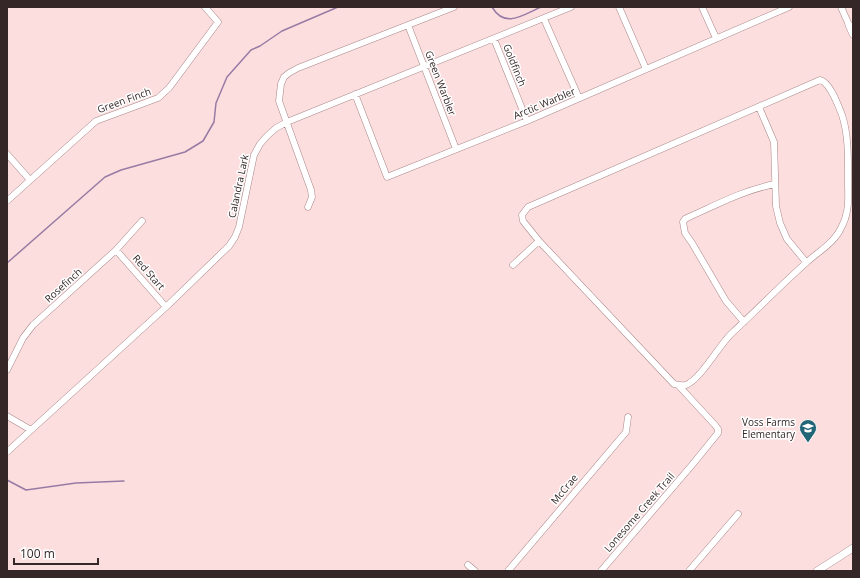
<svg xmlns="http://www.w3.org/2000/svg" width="860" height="578" viewBox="0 0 860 578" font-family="'Open Sans',sans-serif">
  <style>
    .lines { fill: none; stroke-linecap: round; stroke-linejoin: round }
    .stream { stroke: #987ba4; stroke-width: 1.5 }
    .minor-casing { stroke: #a98789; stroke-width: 7 }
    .tertiary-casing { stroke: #a98789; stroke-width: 8 }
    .minor { stroke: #fff; stroke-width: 6 }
    .tertiary { stroke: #fff; stroke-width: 7 }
    .labels { text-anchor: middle; stroke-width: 3; stroke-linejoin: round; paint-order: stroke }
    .street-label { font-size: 10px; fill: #352728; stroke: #fff }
    .poi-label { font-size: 10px; fill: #352728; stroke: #fff; text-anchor: end }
  </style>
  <rect width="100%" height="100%" fill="#fcdedf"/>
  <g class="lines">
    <path class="stream" d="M 492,7 C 505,29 523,15 541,7
      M 7,263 L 105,177 L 121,170 L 185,152 L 203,141 L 214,122 L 216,103 L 227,77 L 251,50 L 260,46 L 282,31 L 338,7
      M 7,480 L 26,490 L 76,483 L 124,481"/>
    <defs>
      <path id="minor" d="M 619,7 L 646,69
        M 702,7 L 716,38
        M 841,7 L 849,25
        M 544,19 L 579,98
        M 408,25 L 456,149
        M 494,39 L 527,121
        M 820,80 C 830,82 838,105 842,115 C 849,136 848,161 848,184 C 848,193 849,202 847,211 C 846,217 844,223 841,228 C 835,242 818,252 807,262 C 781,285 757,310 732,333 C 719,345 701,379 686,385 C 682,386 678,385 674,384 L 539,241 L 523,221 L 522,215 L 528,207 Z
        M 355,94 L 387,177 L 527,121 L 789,7
        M 759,107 L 774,142 L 776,206 L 780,223 L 787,239 L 806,262
        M 7,154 L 30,180
        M 7,201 L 96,121 L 158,98 L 169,88 L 218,22 L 205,7
        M 308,207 L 312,197 L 311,190 L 279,101 L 281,84 L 284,77 L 289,73 L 298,68 L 454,7
        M 116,250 L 166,307
        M 513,265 L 539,241
        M 744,322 L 726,301 L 692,243 L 685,233 L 683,222 L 685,219 L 689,217 C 718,204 744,190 775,184
        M 7,370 L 23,338 L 33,325 L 116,250 L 142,221
        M 7,416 L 31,430
        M 7,452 L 166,307 L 229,246 L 235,237 L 239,227 L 254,155 L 260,144 L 267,136 L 276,128 L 287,122 L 571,7
        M 468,565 L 475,571
        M 508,571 L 626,432 L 628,417
        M 601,571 L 692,465 L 718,433 L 718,429 L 715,425 L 679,386
        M 689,571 L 738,514"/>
      <path id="tertiary" d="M 849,25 L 853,34
        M 817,571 L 853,548"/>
    </defs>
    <use href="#minor" class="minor-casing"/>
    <use href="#tertiary" class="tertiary-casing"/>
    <use href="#minor" class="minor"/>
    <use href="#tertiary" class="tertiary"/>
  </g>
  <defs>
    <symbol id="school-pin" viewBox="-11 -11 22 30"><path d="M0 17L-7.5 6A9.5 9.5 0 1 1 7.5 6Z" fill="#226577" stroke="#fff"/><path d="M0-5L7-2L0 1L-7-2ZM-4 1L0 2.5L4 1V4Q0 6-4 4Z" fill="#fff"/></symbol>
  </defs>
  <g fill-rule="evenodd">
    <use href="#school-pin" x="798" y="418" width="20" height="27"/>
  </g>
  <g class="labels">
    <g class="street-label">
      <text transform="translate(515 65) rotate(68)" y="4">Goldfinch</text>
      <text transform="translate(441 83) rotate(69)" y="4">Green Warbler</text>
      <text transform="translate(124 100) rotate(-20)" y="4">Green Finch</text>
      <text transform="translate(544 103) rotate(-23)" y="4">Arctic Warbler</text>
      <text transform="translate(238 186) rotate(-78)" y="4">Calandra Lark</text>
      <text transform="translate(149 272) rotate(49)" y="4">Red Start</text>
      <text transform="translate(63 285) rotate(-42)" y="4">Rosefinch</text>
      <text transform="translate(564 489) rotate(-50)" y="4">McCrae</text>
      <text transform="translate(639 512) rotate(-49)" y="4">Lonesome Creek Trail</text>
    </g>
    <g class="poi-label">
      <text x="795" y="426">Voss Farms<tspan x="795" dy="12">Elementary</tspan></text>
    </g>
  </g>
  <rect width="860" height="578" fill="none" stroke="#352728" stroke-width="16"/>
  <path d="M14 558v6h84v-6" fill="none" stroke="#352728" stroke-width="2"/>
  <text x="20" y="558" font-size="12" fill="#352728" stroke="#ffffff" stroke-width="3" paint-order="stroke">100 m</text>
</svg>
